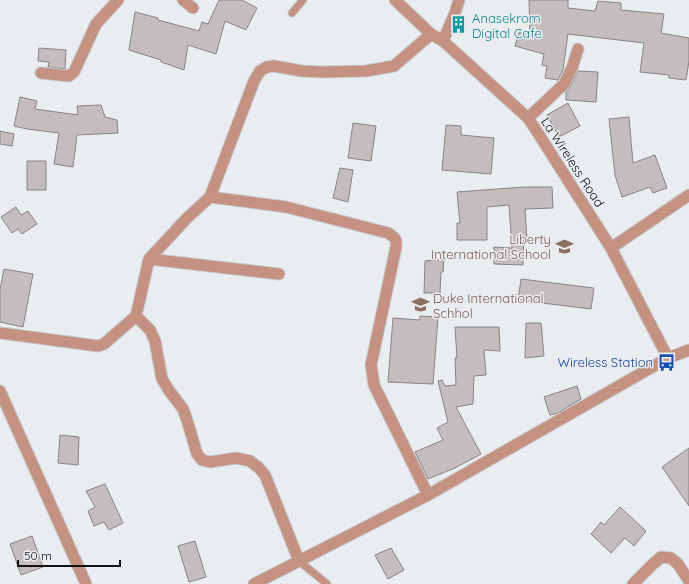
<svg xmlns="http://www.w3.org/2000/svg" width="689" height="584" viewBox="0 0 689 584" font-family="Quicksand,sans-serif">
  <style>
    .building { fill: #c3bebd; stroke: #878382 }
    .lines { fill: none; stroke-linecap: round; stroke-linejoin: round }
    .service-casing { stroke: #c7cacd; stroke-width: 9 }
    .minor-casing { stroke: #c7cacd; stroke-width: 13 }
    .service { stroke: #c49182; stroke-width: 7 }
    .minor { stroke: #c49182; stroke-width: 11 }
    .labels { text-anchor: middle; stroke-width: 3; stroke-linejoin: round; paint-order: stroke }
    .culture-label { font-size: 13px; fill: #0d838f; stroke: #eaedf0; text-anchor: start }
    .street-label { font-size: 13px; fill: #121314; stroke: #eaedf0 }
    .education-label { font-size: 13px; fill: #785e54; stroke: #eaedf0; text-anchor: end }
    .transit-label { font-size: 13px; fill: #164399; stroke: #eaedf0; text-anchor: end }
  </style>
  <rect width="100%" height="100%" fill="#eaedf0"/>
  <path class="building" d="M 219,0 L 242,0 L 257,8 L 246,30 L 225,21 L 216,54 L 188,45 L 184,70 L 161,62 L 161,60 L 129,50 L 135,12 L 158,18 L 158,20 L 199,31 L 202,22 L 208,24 Z
    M 529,0 L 568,0 L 568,8 L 595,11 L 598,1 L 621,3 L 621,10 L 664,14 L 661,33 L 689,38 L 689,61 L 686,80 L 669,78 L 669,75 L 640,72 L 644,43 L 568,34 L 563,70 L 558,80 L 545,78 L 547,66 L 542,65 L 544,54 L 515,46 L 520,30 L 530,32 Z
    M 39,48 L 66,50 L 65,69 L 48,67 L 49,62 L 38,61 Z
    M 578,71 L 598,72 L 596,102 L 566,100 L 566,92 L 570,87 Z
    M 20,97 L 37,101 L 35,109 L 78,115 L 77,106 L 101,105 L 105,117 L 117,120 L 118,133 L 77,135 L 73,167 L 54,164 L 59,133 L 27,129 L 14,126 Z
    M 568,103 L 580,126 L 559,137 L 547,115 Z
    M 629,117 L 633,163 L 655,155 L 667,188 L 653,193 L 650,187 L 622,197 L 615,175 L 609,119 Z
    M 353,123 L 376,126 L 371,161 L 348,158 Z
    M 446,125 L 461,126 L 461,135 L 494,138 L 491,174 L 442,170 Z
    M 0,131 L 14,134 L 12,146 L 0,144 Z
    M 27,161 L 46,161 L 46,190 L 27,190 Z
    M 340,168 L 353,170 L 348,202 L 333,198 Z
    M 524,187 L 552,187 L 553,208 L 525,209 L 527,240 L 524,240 L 523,265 L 494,264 L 494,247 L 512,248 L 509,205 L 487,207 L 487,240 L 457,240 L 457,223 L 460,223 L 457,192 Z
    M 16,207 L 21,215 L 28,211 L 37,224 L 22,234 L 18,229 L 12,233 L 1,217 Z
    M 444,259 L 443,272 L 441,272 L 440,293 L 424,293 L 425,261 Z
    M 4,269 L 33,274 L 23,327 L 0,322 L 0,290 Z
    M 521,279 L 594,288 L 591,309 L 518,300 Z
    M 420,316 L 438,317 L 433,384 L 388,382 L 393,318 L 420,320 Z
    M 526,323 L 541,323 L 544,356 L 525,358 Z
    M 455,327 L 499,327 L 500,351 L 484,350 L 486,375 L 474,376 L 473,404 L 456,407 L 481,454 L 455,468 L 428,479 L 415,452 L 443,440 L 437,428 L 448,422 L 438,381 L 442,380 L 445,386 L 456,385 L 455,358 L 457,358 Z
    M 577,386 L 581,399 L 558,413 L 550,415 L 544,397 Z
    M 60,435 L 79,437 L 78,465 L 58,463 Z
    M 689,448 L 689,506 L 662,467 Z
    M 105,484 L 123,523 L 109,530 L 104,522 L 94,526 L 88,511 L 95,507 L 86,491 Z
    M 620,507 L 646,531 L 634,546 L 625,538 L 611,553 L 591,534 L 601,522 L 604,525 Z
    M 32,536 L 43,567 L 21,575 L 10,544 Z
    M 195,541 L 206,577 L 189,582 L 178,546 Z
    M 391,548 L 404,570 L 388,579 L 375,555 Z"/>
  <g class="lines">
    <defs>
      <path id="service" d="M 292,13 L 303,0
        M 299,561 L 327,584"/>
      <path id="minor" d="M 183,0 L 193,8
        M 395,0 L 431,34 L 443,41 L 528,118 L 536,130 L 611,248 L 668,358 L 689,350
        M 443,41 L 455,13 L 459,0
        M 41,73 L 69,76 L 74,72 L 96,24 L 118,0
        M 528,118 L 564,84 L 572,68 L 578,49
        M 210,197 L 286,207 L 388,233 C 398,239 397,242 395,252 L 371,365 L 374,385 L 428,495
        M 611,248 L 689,195
        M 149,259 L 279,274
        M 136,316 L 150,330 L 155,341 L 162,379 L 168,389 L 183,409 L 187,420 L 197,454 L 202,460 L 210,462 L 236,458 L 250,461 L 258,467 L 265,475 L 299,561
        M 0,333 L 98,346 L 104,344 L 136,316 L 149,259 L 187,218 L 210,197 L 254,81 L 260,71 L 267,67 L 274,66 L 302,71 L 323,72 L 366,71 L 394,66 L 431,34
        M 0,391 L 86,584
        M 254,584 L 428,495 L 668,358
        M 633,584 L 653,564 L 661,557 L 671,558 L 678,564 L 689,581"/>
    </defs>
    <use href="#service" class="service-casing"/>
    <use href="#minor" class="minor-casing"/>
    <use href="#service" class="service"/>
    <use href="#minor" class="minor"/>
  </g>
  <defs>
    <symbol id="building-bare" viewBox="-9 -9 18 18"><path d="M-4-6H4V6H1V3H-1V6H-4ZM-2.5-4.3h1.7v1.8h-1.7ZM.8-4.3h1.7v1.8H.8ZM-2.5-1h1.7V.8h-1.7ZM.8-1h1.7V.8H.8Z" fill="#0f9aa8" stroke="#eaedf0" stroke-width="2.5" paint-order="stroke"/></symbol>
    <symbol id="school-bare" viewBox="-9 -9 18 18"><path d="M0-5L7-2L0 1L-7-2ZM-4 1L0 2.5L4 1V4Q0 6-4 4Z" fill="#8d6e63" stroke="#eaedf0" stroke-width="2.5" paint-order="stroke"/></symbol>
    <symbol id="bus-bare" viewBox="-9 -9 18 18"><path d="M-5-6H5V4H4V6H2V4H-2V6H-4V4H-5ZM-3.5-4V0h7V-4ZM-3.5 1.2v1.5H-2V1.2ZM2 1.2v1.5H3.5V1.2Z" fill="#1a4fb4" stroke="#eaedf0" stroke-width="2.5" paint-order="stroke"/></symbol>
  </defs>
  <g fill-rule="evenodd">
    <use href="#building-bare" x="446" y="12" width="25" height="25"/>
    <use href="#school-bare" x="552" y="234" width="25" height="25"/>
    <use href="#school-bare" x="408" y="292" width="25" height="25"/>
    <use href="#bus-bare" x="654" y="350" width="25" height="25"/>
  </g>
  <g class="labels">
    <g class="culture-label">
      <text x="472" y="23">Anasekrom<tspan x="472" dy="15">Digital Cafe</tspan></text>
    </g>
    <g class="street-label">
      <text transform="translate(573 162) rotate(57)" y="5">La Wireless Road</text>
    </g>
    <g class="education-label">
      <text x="551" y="244">Liberty<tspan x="551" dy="15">International School</tspan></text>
      <text x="433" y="303" text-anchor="start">Duke International<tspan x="433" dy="15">Schhol</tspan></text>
    </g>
    <g class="transit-label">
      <text x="653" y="367">Wireless Station</text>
    </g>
  </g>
  <path d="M18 560v6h102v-6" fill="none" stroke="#121314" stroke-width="2"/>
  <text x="24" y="560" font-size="12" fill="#121314" stroke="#eaedf0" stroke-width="3" paint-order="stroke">50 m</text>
</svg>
